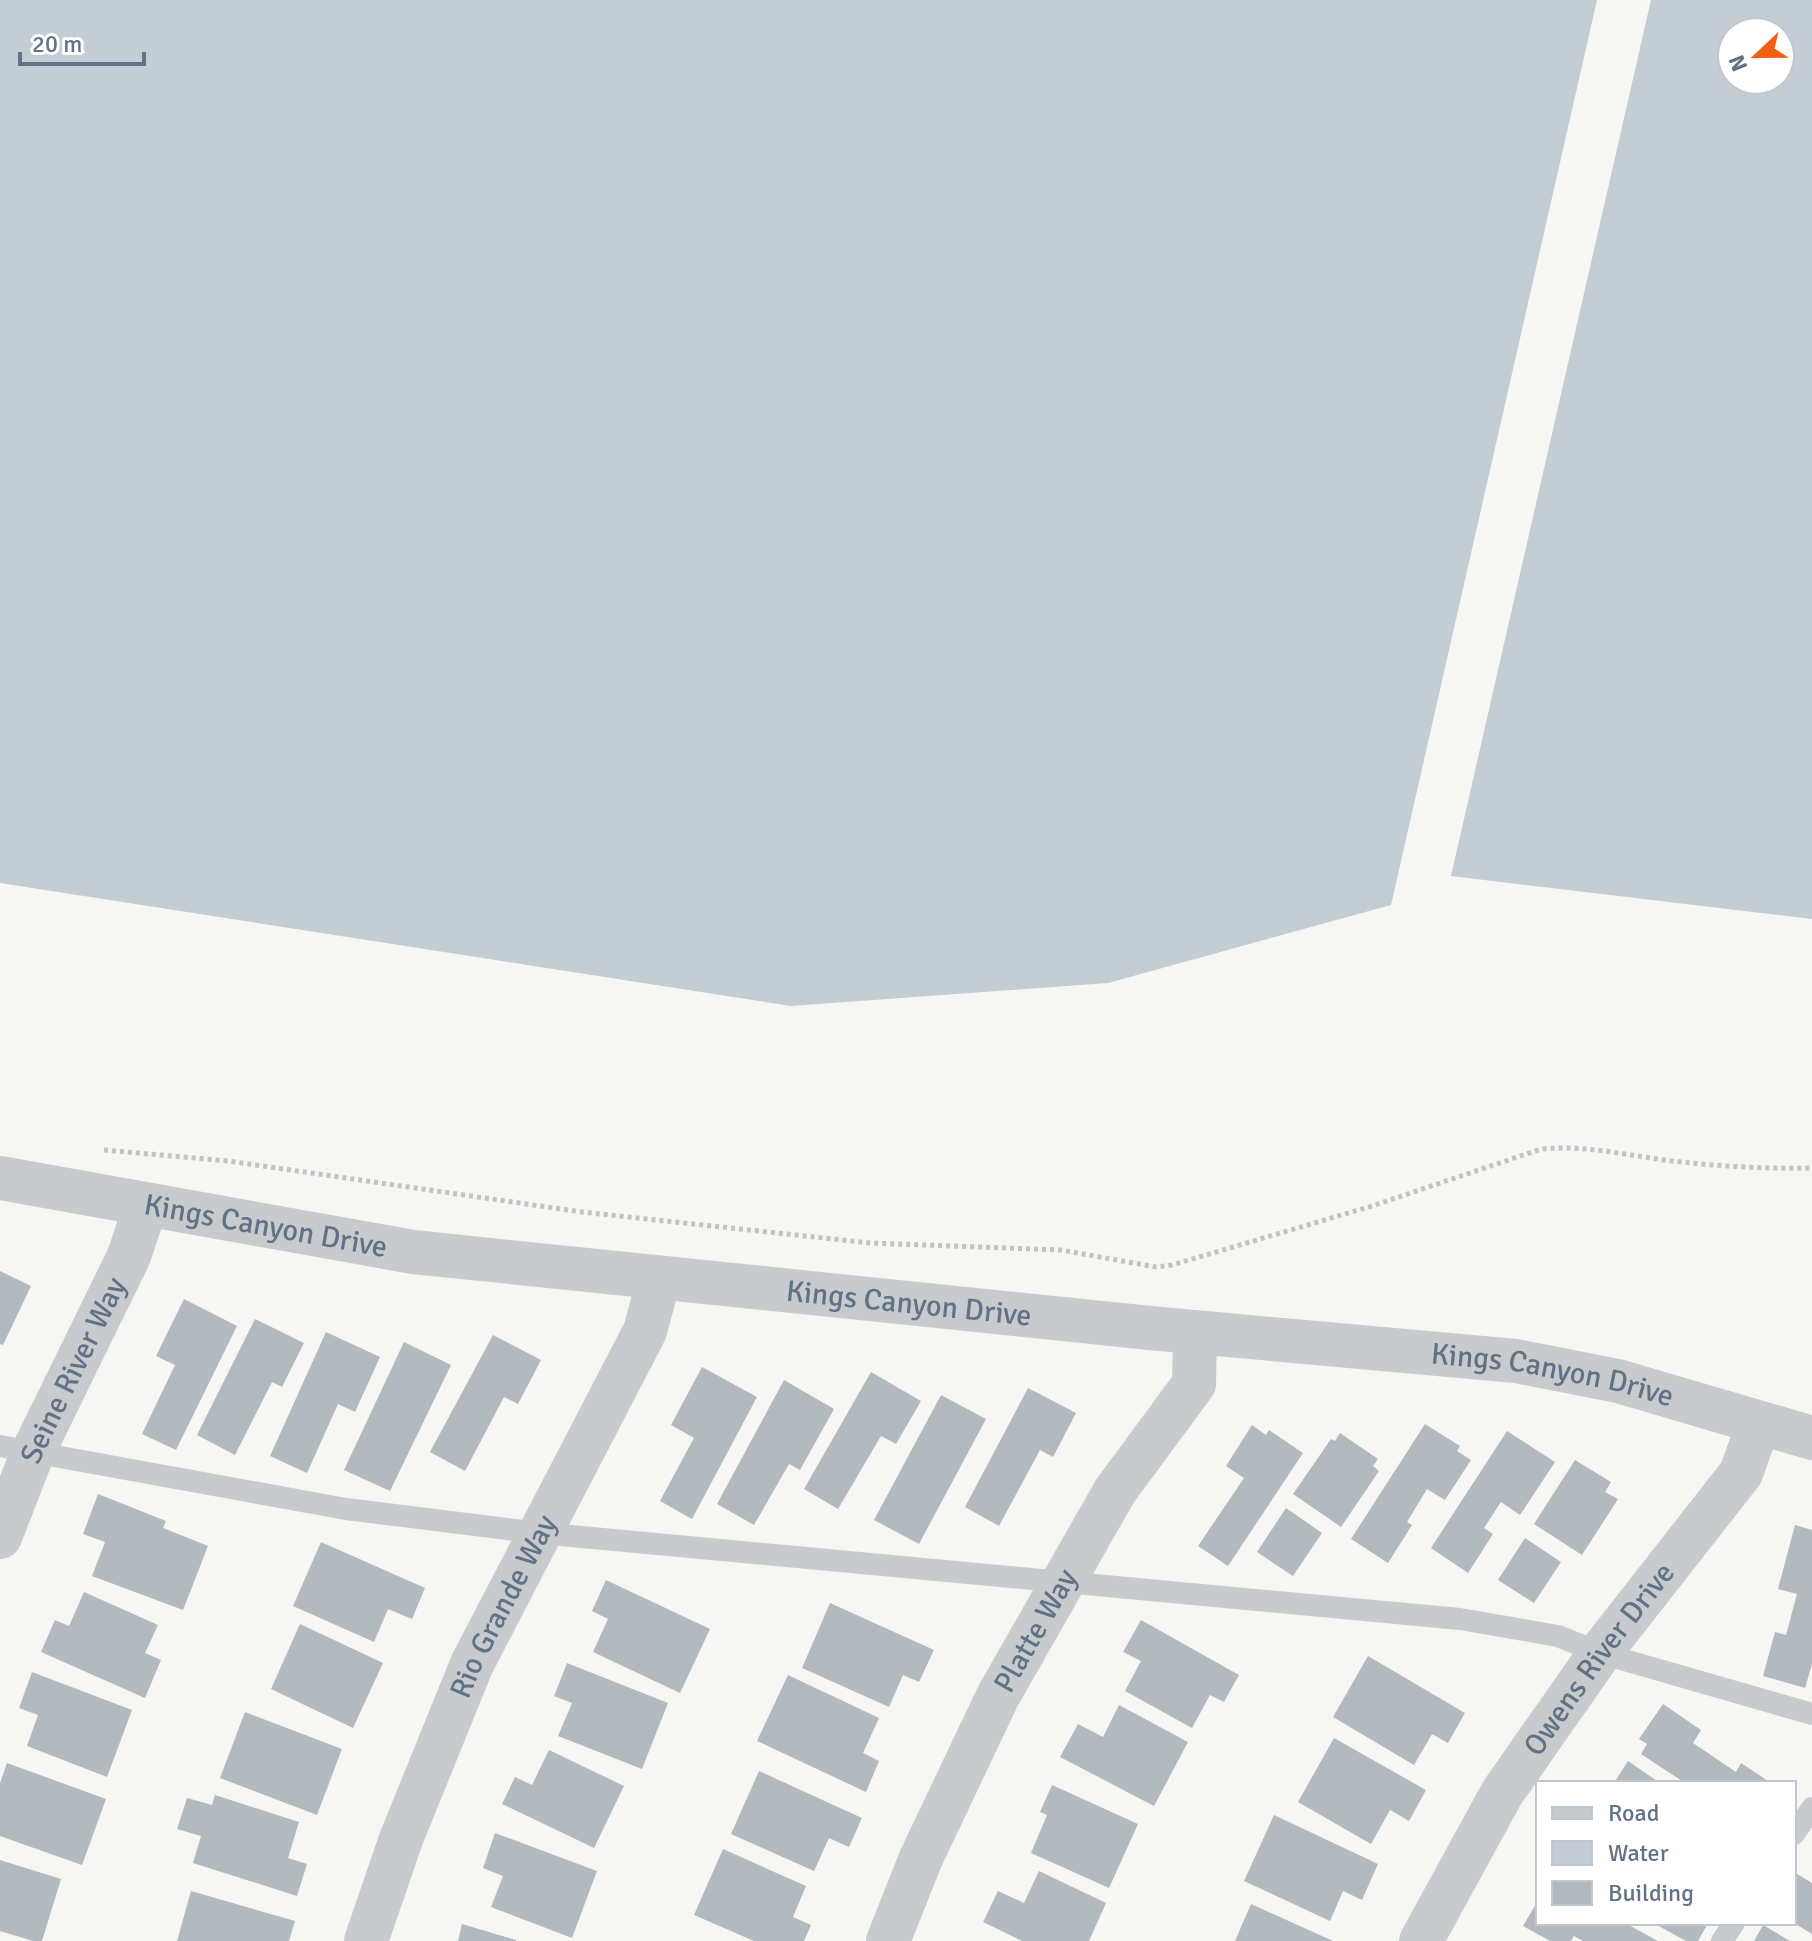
<svg xmlns="http://www.w3.org/2000/svg" width="1812" height="1941" viewBox="0 0 1812 1941" font-family="Signika,sans-serif">
  <style>
    .water { fill: #c3cdd3; fill-rule: evenodd }
    .building { fill: #b2b9bf }
    .lines { fill: none; stroke-linecap: round; stroke-linejoin: round }
    .path { stroke: #c0c2c4; stroke-width: 5; stroke-dasharray: 4 4; stroke-linecap: butt }
    .lane { stroke: #c8cbce; stroke-width: 22 }
    .street { stroke: #c8cbce; stroke-width: 44 }
    .labels { text-anchor: middle; stroke-width: 8; stroke-linejoin: round; paint-order: stroke }
    .street-label { font-size: 30px; fill: #627286; stroke: #fff }
  </style>
  <rect width="100%" height="100%" fill="#f6f6f2"/>
  <path class="water" d="M 0,0 L 1597,0 L 1391,905 L 1108,983 L 791,1006 L 0,883 Z
    M 1651,0 L 1812,0 L 1812,919 L 1451,876 ZM 1732,32 L 1780,32 L 1780,80 L 1732,80 Z"/>
  <path class="building" d="M 0,1271 L 31,1286 L 3,1345 L 0,1344 Z
    M 184,1299 L 237,1326 L 176,1450 L 142,1434 L 175,1365 L 156,1356 Z
    M 255,1319 L 304,1343 L 282,1387 L 272,1382 L 235,1455 L 197,1435 Z
    M 326,1332 L 380,1357 L 355,1412 L 338,1404 L 307,1473 L 270,1456 Z
    M 493,1335 L 541,1360 L 518,1404 L 504,1397 L 465,1471 L 430,1452 Z
    M 404,1342 L 451,1365 L 390,1491 L 344,1470 Z
    M 702,1367 L 757,1397 L 692,1519 L 660,1501 L 694,1438 L 671,1425 Z
    M 871,1372 L 921,1401 L 896,1444 L 881,1436 L 838,1509 L 804,1489 Z
    M 784,1380 L 834,1409 L 800,1470 L 789,1464 L 754,1525 L 717,1504 Z
    M 1028,1388 L 1076,1413 L 1053,1457 L 1040,1450 L 999,1526 L 965,1507 Z
    M 941,1395 L 986,1419 L 919,1544 L 874,1520 Z
    M 1425,1424 L 1460,1446 L 1457,1451 L 1471,1460 L 1445,1500 L 1427,1489 L 1407,1522 L 1412,1525 L 1388,1563 L 1351,1539 Z
    M 1252,1425 L 1266,1435 L 1269,1430 L 1303,1453 L 1228,1566 L 1198,1546 L 1244,1478 L 1226,1466 Z
    M 1507,1431 L 1555,1462 L 1520,1515 L 1501,1502 L 1484,1528 L 1493,1534 L 1468,1573 L 1431,1548 Z
    M 1340,1433 L 1378,1459 L 1373,1466 L 1379,1471 L 1341,1527 L 1293,1494 L 1331,1439 L 1335,1441 Z
    M 1575,1460 L 1611,1482 L 1605,1492 L 1618,1499 L 1582,1555 L 1534,1524 Z
    M 98,1494 L 166,1521 L 163,1528 L 208,1546 L 183,1610 L 92,1576 L 105,1542 L 83,1534 Z
    M 1286,1508 L 1322,1533 L 1293,1576 L 1257,1552 Z
    M 1795,1525 L 1812,1530 L 1812,1664 L 1805,1688 L 1763,1676 L 1775,1632 L 1786,1635 L 1797,1594 L 1778,1589 Z
    M 1525,1538 L 1561,1562 L 1534,1603 L 1498,1580 Z
    M 321,1542 L 425,1588 L 412,1619 L 388,1609 L 374,1642 L 293,1606 Z
    M 606,1580 L 710,1629 L 680,1693 L 593,1652 L 608,1619 L 592,1611 Z
    M 84,1592 L 158,1625 L 145,1653 L 161,1660 L 145,1698 L 41,1652 L 55,1620 L 69,1626 Z
    M 830,1603 L 934,1650 L 919,1682 L 903,1675 L 889,1707 L 802,1668 Z
    M 1141,1620 L 1239,1675 L 1224,1702 L 1210,1695 L 1192,1728 L 1125,1691 L 1141,1661 L 1123,1652 Z
    M 300,1624 L 383,1663 L 353,1728 L 271,1689 Z
    M 1368,1656 L 1465,1713 L 1448,1743 L 1432,1734 L 1414,1765 L 1333,1717 Z
    M 567,1663 L 668,1703 L 642,1769 L 558,1736 L 572,1703 L 554,1696 Z
    M 32,1672 L 132,1710 L 107,1777 L 27,1746 L 38,1715 L 19,1708 Z
    M 788,1675 L 879,1718 L 863,1753 L 879,1761 L 866,1792 L 757,1741 Z
    M 1663,1704 L 1701,1730 L 1693,1743 L 1736,1772 L 1741,1763 L 1771,1783 L 1685,1783 L 1641,1754 L 1647,1744 L 1639,1739 Z
    M 1119,1705 L 1188,1742 L 1154,1806 L 1060,1757 L 1078,1724 L 1103,1737 Z
    M 245,1712 L 342,1749 L 317,1815 L 220,1778 Z
    M 1334,1738 L 1426,1790 L 1409,1821 L 1390,1810 L 1371,1844 L 1298,1802 Z
    M 549,1750 L 624,1786 L 594,1848 L 502,1804 L 515,1777 L 532,1785 Z
    M 1628,1761 L 1660,1783 L 1614,1783 Z
    M 7,1763 L 106,1799 L 82,1865 L 0,1836 L 0,1783 Z
    M 759,1771 L 862,1818 L 849,1847 L 829,1838 L 814,1871 L 731,1834 Z
    M 1052,1785 L 1138,1824 L 1109,1888 L 1031,1853 L 1047,1815 L 1040,1812 Z
    M 215,1795 L 299,1822 L 288,1858 L 307,1864 L 297,1896 L 193,1863 L 201,1836 L 177,1829 L 187,1798 L 212,1805 Z
    M 1274,1815 L 1378,1864 L 1362,1900 L 1343,1891 L 1330,1921 L 1244,1881 Z
    M 495,1833 L 597,1871 L 572,1938 L 491,1907 L 503,1876 L 483,1868 Z
    M 723,1849 L 806,1886 L 793,1917 L 811,1925 L 804,1941 L 754,1941 L 694,1915 Z
    M 0,1860 L 61,1879 L 42,1941 L 33,1941 L 0,1931 Z
    M 1039,1871 L 1106,1903 L 1089,1941 L 1022,1941 L 983,1922 L 998,1891 L 1024,1903 Z
    M 1794,1872 L 1812,1883 L 1812,1934 L 1794,1923 Z
    M 191,1891 L 295,1921 L 289,1941 L 177,1941 Z
    M 1251,1904 L 1333,1941 L 1235,1941 Z
    M 1536,1904 L 1538,1905 L 1538,1923 L 1625,1923 L 1658,1941 L 1583,1941 L 1574,1936 L 1571,1941 L 1550,1941 L 1523,1926 Z
    M 1653,1923 L 1708,1923 L 1698,1941 L 1686,1941 Z
    M 462,1924 L 516,1940 L 516,1941 L 458,1941 Z
    M 1763,1925 L 1790,1941 L 1754,1941 Z"/>
  <g class="lines">
    <path class="path" d="M 104,1150 L 228,1161 L 582,1212 L 870,1243 L 1061,1250 L 1156,1267 L 1172,1265 L 1372,1206 L 1541,1149 C 1582,1145 1622,1154 1664,1160 C 1713,1166 1762,1169 1812,1168"/>
    <path class="lane" d="M 0,1446 L 346,1509 L 539,1533 L 1460,1619 L 1558,1636 L 1600,1653 L 1812,1714
      M 1794,1834 L 1812,1808
      M 1722,1941 L 1734,1923"/>
    <g class="street">
      <path id="s1" d="M 0,1178 L 413,1252 L 1150,1328 L 1516,1361 L 1618,1381 L 1812,1438"/>
      <path id="s2" d="M 0,1537 L 33,1452 L 129,1256 L 146,1205"/>
      <path id="s3" d="M 366,1941 L 401,1839 L 472,1664 L 645,1331 L 659,1279"/>
      <path id="s4" d="M 888,1941 L 921,1858 L 998,1696 L 1115,1491 L 1194,1384 L 1195,1333"/>
      <path id="s5" d="M 1421,1941 L 1502,1793 L 1600,1653 L 1741,1473 L 1759,1423"/>
    </g>
  </g>
  <g class="labels">
    <g class="street-label">
      <text dy="10" stroke="none"><textPath href="#s1" startOffset="270">Kings Canyon Drive</textPath></text>
      <text dy="10" stroke="none"><textPath href="#s1" startOffset="918">Kings Canyon Drive</textPath></text>
      <text dy="10" stroke="none"><textPath href="#s2" startOffset="182">Seine River Way</textPath></text>
      <text dy="10" stroke="none"><textPath href="#s1" startOffset="1566">Kings Canyon Drive</textPath></text>
      <text dy="10" stroke="none"><textPath href="#s3" startOffset="362">Rio Grande Way</textPath></text>
      <text dy="10" stroke="none"><textPath href="#s4" startOffset="344">Platte Way</textPath></text>
      <text dy="10" stroke="none"><textPath href="#s5" startOffset="334">Owens River Drive</textPath></text>
    </g>
  </g>
  <rect x="1536" y="1781" width="260" height="144" fill="#ffffff" stroke="#c0c7cf" stroke-width="2"/>
  <rect x="1552" y="1807" width="40" height="12" fill="#c8cbce" stroke="#c0c7cf" stroke-width="2"/>
  <text x="1608" y="1821" font-size="24" fill="#627286">Road</text>
  <rect x="1552" y="1841" width="40" height="24" fill="#c3cdd3" stroke="#c0c7cf" stroke-width="2"/>
  <text x="1608" y="1861" font-size="24" fill="#627286">Water</text>
  <rect x="1552" y="1881" width="40" height="24" fill="#b2b9bf" stroke="#c0c7cf" stroke-width="2"/>
  <text x="1608" y="1901" font-size="24" fill="#627286">Building</text>
  <g transform="translate(1756 56) rotate(248)"><circle r="38" fill="#ffffff" stroke="#c0c7cf" stroke-width="2"/>
  <path d="M0-6L14 30L0 20L-14 30Z" fill="#f36015"/>
  <text y="-12" font-size="22" font-weight="bold" text-anchor="middle" fill="#627286">N</text>
  </g>
  <path d="M20 52v12h124v-12" fill="none" stroke="#627286" stroke-width="4"/>
  <text x="32" y="52" font-size="24" fill="#627286" stroke="#ffffff" stroke-width="6" paint-order="stroke">20 m</text>
</svg>
